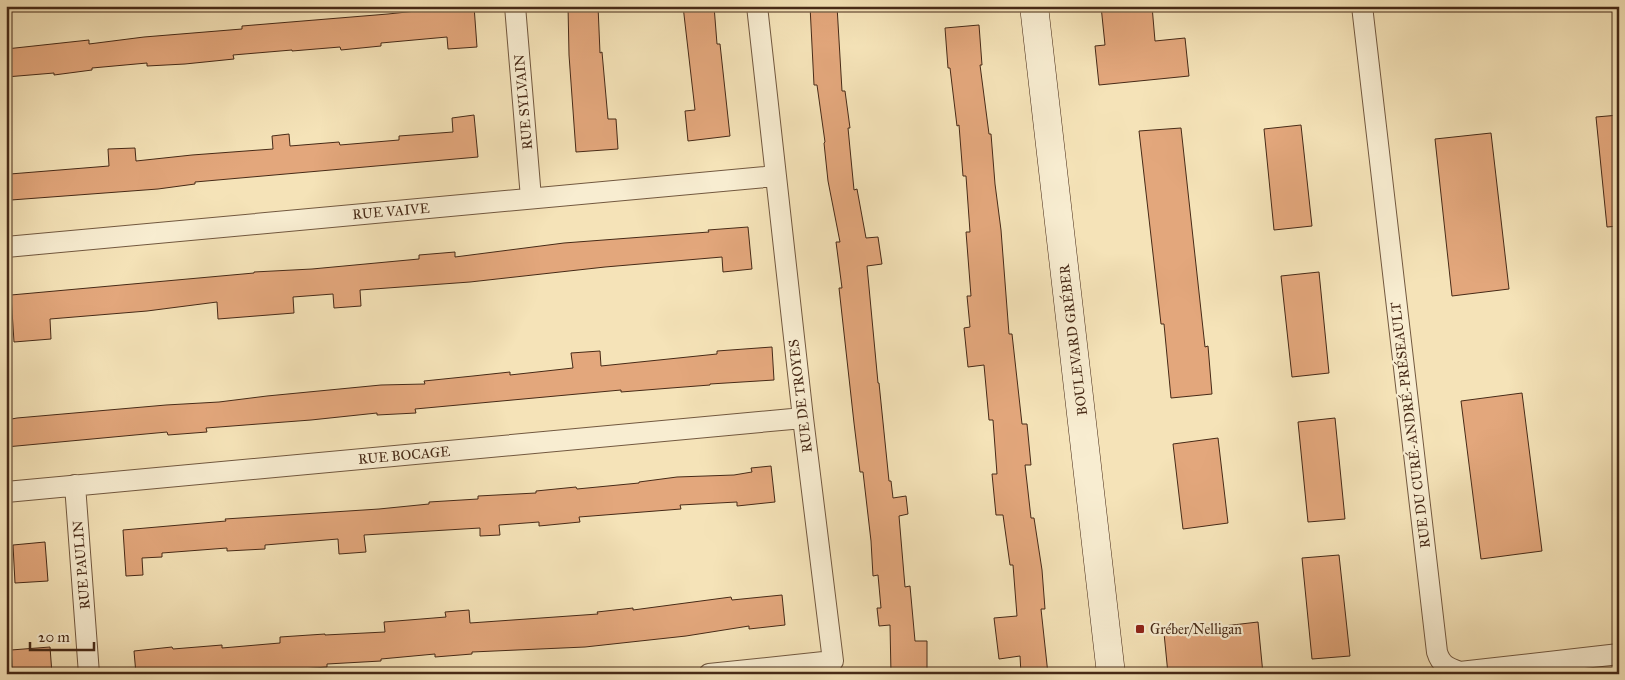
<svg xmlns="http://www.w3.org/2000/svg" width="1625" height="680" viewBox="0 0 1625 680" font-family="'IM FELL Great Primer',serif">
  <style>
    .building { fill: #e3a77c; stroke: #472a17 }
    .lines { fill: none; stroke-linecap: round; stroke-linejoin: round }
    .minor-casing { stroke: #72583f; stroke-width: 22 }
    .secondary-casing { stroke: #472a17; stroke-width: 29 }
    .minor { stroke: #f8edd1; stroke-width: 20 }
    .secondary { stroke: #f8edd1; stroke-width: 28 }
    .poi-dot { fill: #8f2418; stroke: #f8edd1; stroke-width: 2 }
    .labels { text-anchor: middle; stroke-width: 4.5; stroke-linejoin: round; paint-order: stroke }
    .street-label { font-size: 14px; fill: #472a17; stroke: #f8edd1 }
    .poi-label { font-size: 14px; fill: #472a17; stroke: #f8edd1; text-anchor: start }
  </style>
  <rect width="100%" height="100%" fill="#f5e3b8"/>
  <filter id="stains"><feTurbulence type="fractalNoise" baseFrequency=".004" numOctaves="4"/><feColorMatrix values="0 0 0 0 .2 0 0 0 0 .09 0 0 0 0 .02 0 0 0 .5 -.17"/></filter>
  <radialGradient id="worn" r=".72"><stop offset=".6" stop-color="#630" stop-opacity="0"/><stop offset="1" stop-color="#630" stop-opacity=".3"/></radialGradient>
  <path class="building" d="M 444,6 L 474,6 L 477,47 L 448,49 L 447,37 L 381,43 L 381,46 L 341,50 L 340,47 L 292,51 L 292,50 L 233,55 L 234,59 L 185,64 L 147,66 L 147,63 L 92,68 L 92,70 L 54,75 L 54,73 L 6,77 L 6,49 L 89,40 L 89,44 L 144,37 L 242,29 L 242,26 L 388,14 L 444,8 Z
    M 568,6 L 598,6 L 600,53 L 602,52 L 608,119 L 616,119 L 618,149 L 576,152 L 569,55 Z
    M 683,6 L 714,6 L 717,44 L 720,44 L 730,136 L 688,141 L 685,111 L 695,110 Z
    M 810,6 L 837,6 L 842,91 L 845,91 L 850,128 L 848,128 L 854,190 L 857,189 L 866,238 L 878,237 L 882,264 L 867,266 L 878,383 L 879,383 L 889,481 L 891,481 L 893,498 L 906,496 L 908,514 L 899,516 L 905,587 L 910,586 L 915,641 L 927,641 L 927,674 L 891,674 L 890,625 L 879,626 L 877,608 L 881,608 L 878,575 L 873,576 L 871,541 L 863,472 L 860,472 L 854,423 L 839,288 L 842,288 L 836,242 L 840,242 L 828,181 L 824,143 L 825,142 L 817,85 L 814,85 Z
    M 1101,6 L 1152,6 L 1155,41 L 1185,38 L 1189,76 L 1099,85 L 1095,46 L 1105,45 Z
    M 979,25 L 982,65 L 980,65 L 989,134 L 991,134 L 995,184 L 1001,230 L 1009,334 L 1012,334 L 1022,424 L 1027,424 L 1031,465 L 1025,465 L 1031,518 L 1034,518 L 1042,570 L 1045,609 L 1041,609 L 1048,674 L 1021,674 L 1020,656 L 999,659 L 994,618 L 1017,616 L 1013,565 L 1010,565 L 1003,515 L 996,515 L 992,474 L 997,474 L 993,420 L 989,420 L 984,365 L 968,367 L 964,328 L 970,327 L 967,296 L 971,296 L 966,232 L 970,232 L 966,176 L 963,176 L 959,125 L 957,126 L 950,68 L 948,68 L 945,28 Z
    M 474,115 L 478,157 L 195,182 L 195,184 L 158,189 L 11,200 L 10,174 L 109,166 L 108,149 L 135,148 L 136,161 L 192,155 L 273,149 L 272,136 L 289,134 L 290,146 L 339,142 L 340,145 L 399,140 L 399,136 L 453,132 L 452,118 Z
    M 1619,115 L 1619,226 L 1607,227 L 1596,117 Z
    M 1301,125 L 1312,226 L 1274,230 L 1264,129 Z
    M 1181,128 L 1205,347 L 1208,346 L 1212,394 L 1171,398 L 1164,324 L 1161,324 L 1139,131 Z
    M 1491,133 L 1509,289 L 1452,296 L 1435,139 Z
    M 748,227 L 752,269 L 723,272 L 722,257 L 605,267 L 470,282 L 360,290 L 361,306 L 334,308 L 333,294 L 293,297 L 294,313 L 218,319 L 217,302 L 147,311 L 50,319 L 51,339 L 14,342 L 11,295 L 254,273 L 254,272 L 312,269 L 419,259 L 419,255 L 455,252 L 455,257 L 564,243 L 709,232 L 708,230 Z
    M 1319,272 L 1329,373 L 1292,377 L 1281,276 Z
    M 772,347 L 774,380 L 710,384 L 710,385 L 671,388 L 621,392 L 621,390 L 415,409 L 416,413 L 377,415 L 377,413 L 311,420 L 206,428 L 207,432 L 168,435 L 167,432 L 6,447 L 6,420 L 17,418 L 166,405 L 219,402 L 267,396 L 381,385 L 425,384 L 424,381 L 473,376 L 510,372 L 510,375 L 573,368 L 571,353 L 600,351 L 601,366 L 717,354 L 717,351 Z
    M 1522,393 L 1542,551 L 1481,559 L 1461,401 Z
    M 1335,418 L 1345,519 L 1308,522 L 1298,422 Z
    M 1218,438 L 1228,523 L 1183,529 L 1173,444 Z
    M 771,466 L 775,502 L 737,506 L 737,502 L 680,505 L 681,509 L 579,517 L 580,522 L 539,526 L 539,522 L 499,525 L 500,535 L 480,536 L 480,528 L 364,535 L 366,552 L 339,554 L 338,539 L 265,545 L 265,549 L 227,551 L 227,548 L 162,553 L 162,557 L 142,558 L 143,575 L 126,576 L 123,530 L 226,521 L 225,519 L 379,509 L 429,504 L 429,502 L 478,499 L 478,496 L 536,493 L 536,491 L 576,487 L 577,489 L 639,483 L 639,482 L 677,477 L 734,475 L 752,472 L 751,468 Z
    M 45,542 L 48,581 L 15,583 L 13,545 Z
    M 1339,555 L 1350,656 L 1312,659 L 1302,558 Z
    M 782,595 L 785,625 L 749,629 L 749,626 L 686,636 L 585,647 L 472,652 L 472,654 L 435,657 L 435,654 L 381,659 L 381,661 L 327,664 L 327,667 L 275,671 L 276,674 L 136,674 L 134,651 L 172,647 L 173,649 L 222,645 L 222,648 L 280,643 L 280,637 L 325,634 L 325,635 L 385,632 L 384,622 L 446,617 L 445,612 L 469,610 L 470,623 L 598,614 L 597,612 L 633,608 L 633,610 L 731,597 L 732,600 Z
    M 1258,622 L 1263,674 L 1168,674 L 1164,633 Z
    M 50,647 L 52,674 L 13,674 L 11,650 Z"/>
  <g class="lines">
    <defs>
      <path id="minor" d="M 515,6 L 531,198
        M 1362,6 L 1437,652 C 1441,665 1447,667 1460,672 L 1619,654
        M 6,247 L 776,176
        M 75,485 L 89,674
        M 6,492 L 803,418
        M 709,674 L 833,661 L 803,418 L 757,6"/>
      <path id="secondary" d="M 1034,6 L 1111,674"/>
    </defs>
    <use href="#minor" class="minor-casing"/>
    <use href="#secondary" class="secondary-casing"/>
    <use href="#minor" class="minor"/>
    <use href="#secondary" class="secondary"/>
  </g>
  <rect class="poi-dot" x="1135" y="624" width="10" height="10" rx="2.5"/>
  <g class="labels">
    <g class="street-label">
      <text transform="translate(523 102) rotate(-95)" y="5">RUE SYLVAIN</text>
      <text transform="translate(391 211) rotate(-5)" y="5">RUE VAIVE</text>
      <text transform="translate(1073 340) rotate(-97)" y="5">BOULEVARD GRÉBER</text>
      <text transform="translate(800 396) rotate(-97)" y="5">RUE DE TROYES</text>
      <text transform="translate(1410 425) rotate(-97)" y="5">RUE DU CURÉ-ANDRÉ-PRÉSEAULT</text>
      <text transform="translate(404 455) rotate(-5)" y="5">RUE BOCAGE</text>
      <text transform="translate(81 565) rotate(-95)" y="5">RUE PAULIN</text>
    </g>
    <g class="poi-label">
      <text x="1150" y="634">Gréber/Nelligan</text>
    </g>
  </g>
  <rect width="1625" height="680" fill="none" stroke="#f5e3b8" stroke-width="25"/>
  <rect x="8" y="8" width="1610" height="665" fill="none" stroke="#472a17" stroke-width="2.5"/>
  <rect x="12" y="12" width="1600" height="655" fill="none" stroke="#472a17"/>
  <path d="M30 642v8h64v-8" fill="none" stroke="#472a17" stroke-width="2.5"/>
  <text x="38" y="642" font-size="15" fill="#472a17" stroke="#f8edd1" stroke-width="4" paint-order="stroke">20 m</text>
  <rect width="100%" height="100%" filter="url(#stains)"/>
  <rect width="100%" height="100%" fill="url(#worn)"/>
</svg>
